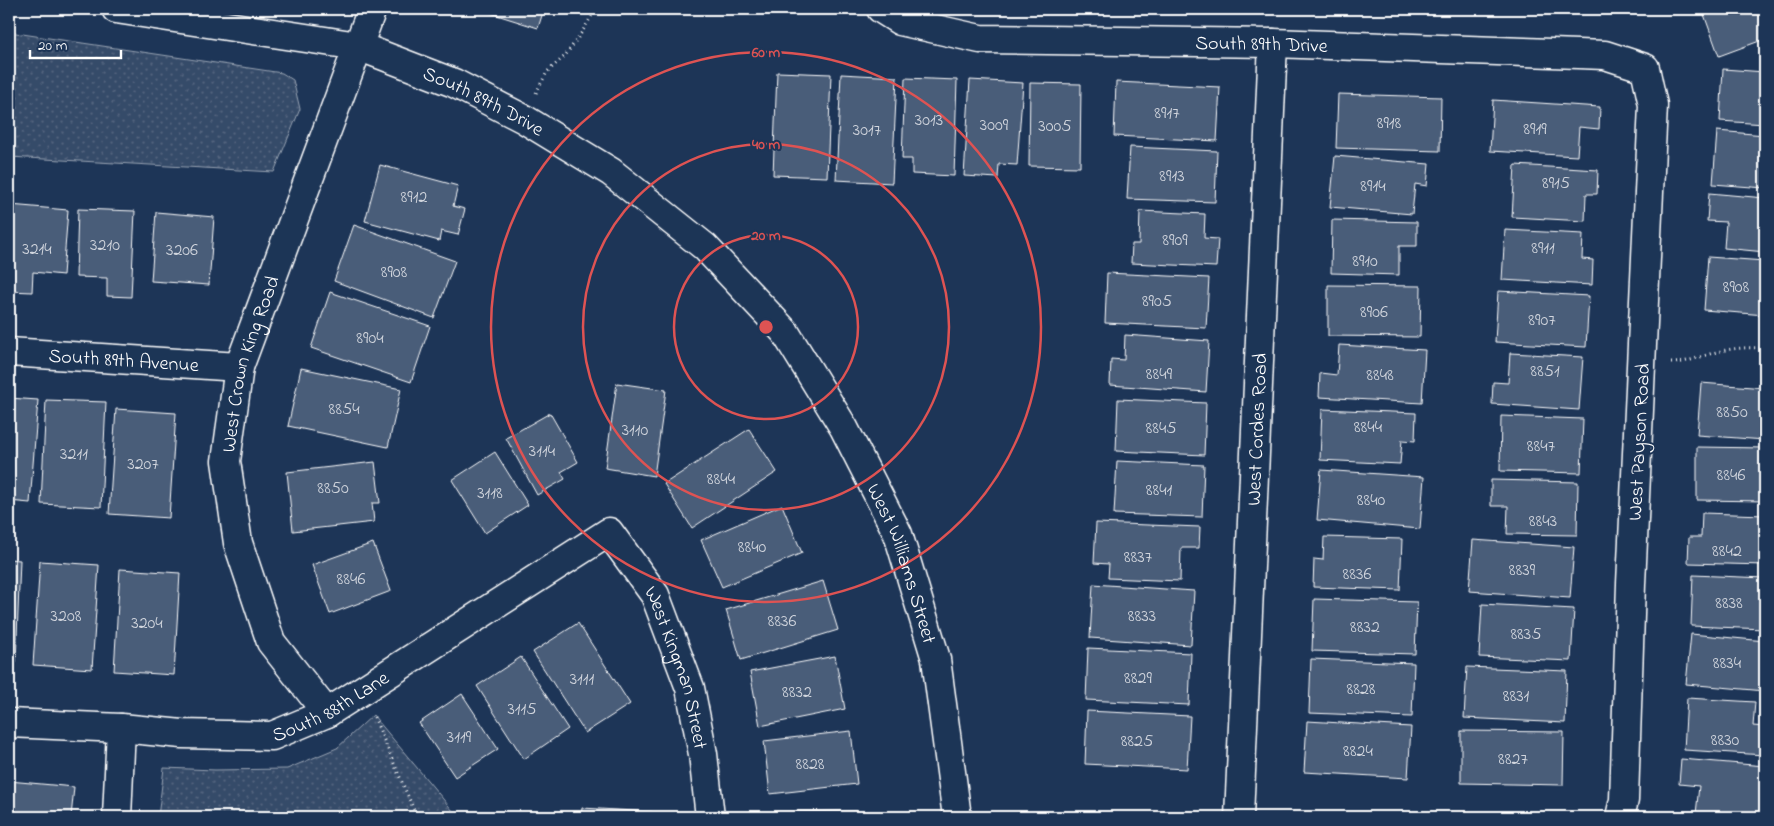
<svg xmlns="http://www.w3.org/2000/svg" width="1774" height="826" viewBox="0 0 1774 826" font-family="'Indie Flower',sans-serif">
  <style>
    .park { fill: url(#park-dots); stroke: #9aa5b4 }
    .building { fill: #4a5d79; stroke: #fff }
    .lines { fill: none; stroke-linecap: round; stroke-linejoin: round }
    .minor-casing { stroke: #fff; stroke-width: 31 }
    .path { stroke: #fff; stroke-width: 3; stroke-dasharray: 1 4; stroke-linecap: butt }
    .minor { stroke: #1d3557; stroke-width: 28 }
    .ring { fill: none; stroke: #de5353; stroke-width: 2.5 }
    .labels { text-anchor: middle; stroke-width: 4; stroke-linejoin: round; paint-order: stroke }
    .number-label { font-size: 18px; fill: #d2d6de }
    .street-label { font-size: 20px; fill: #fff; stroke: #1d3557 }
    .centre { fill: #de5353; stroke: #1d3557; stroke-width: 2.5 }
    .ring-label { font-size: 15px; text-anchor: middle; font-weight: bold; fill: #de5353; stroke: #1d3557; stroke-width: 4; stroke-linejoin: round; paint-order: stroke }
  </style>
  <defs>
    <pattern id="park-dots" width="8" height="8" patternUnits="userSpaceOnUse" patternTransform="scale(1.25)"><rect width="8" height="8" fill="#364b69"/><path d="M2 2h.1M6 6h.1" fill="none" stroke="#546680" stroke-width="1.8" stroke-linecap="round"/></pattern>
  </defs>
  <rect width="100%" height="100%" fill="#1d3557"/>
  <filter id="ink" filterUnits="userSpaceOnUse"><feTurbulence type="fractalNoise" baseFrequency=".02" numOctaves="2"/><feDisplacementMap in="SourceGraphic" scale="10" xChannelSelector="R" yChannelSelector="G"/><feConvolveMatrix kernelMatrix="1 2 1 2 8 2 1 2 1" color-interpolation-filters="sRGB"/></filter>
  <g filter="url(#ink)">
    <path class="park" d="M 9,32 L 282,73 L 293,80 L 300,109 L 274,172 L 9,157 Z
      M 373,715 L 458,817 L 158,817 L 164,768 L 215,770 L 287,769 L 337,748 Z"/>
    <path class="building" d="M 478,9 L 544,9 L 538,28 Z
      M 1702,9 L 1765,9 L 1765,39 L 1719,56 Z
      M 1723,69 L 1765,72 L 1765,124 L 1720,121 Z
      M 777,72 L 831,74 L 827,177 L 773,175 Z
      M 841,74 L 897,77 L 892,183 L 836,180 Z
      M 905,78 L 957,80 L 954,176 L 912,174 L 912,159 L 902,159 Z
      M 970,80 L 1023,83 L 1017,165 L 999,164 L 998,178 L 964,176 Z
      M 1116,82 L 1220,87 L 1217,141 L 1114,136 Z
      M 1030,83 L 1081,84 L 1080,167 L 1029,166 Z
      M 1338,94 L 1441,97 L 1440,151 L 1336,148 Z
      M 1493,100 L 1600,107 L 1599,129 L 1579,127 L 1577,156 L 1490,151 Z
      M 1717,131 L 1765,135 L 1765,188 L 1713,184 Z
      M 1130,147 L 1217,151 L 1215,202 L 1127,199 Z
      M 1335,156 L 1429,164 L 1427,186 L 1415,184 L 1412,214 L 1330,207 Z
      M 380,165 L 458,186 L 453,206 L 465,209 L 458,235 L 441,231 L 439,241 L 365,221 Z
      M 1515,165 L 1598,170 L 1597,194 L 1586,194 L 1585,221 L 1512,217 Z
      M 1709,193 L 1765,198 L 1765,252 L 1724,248 L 1726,222 L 1707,221 Z
      M 10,205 L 68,210 L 63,275 L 33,272 L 32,292 L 9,291 Z
      M 78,209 L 135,211 L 131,297 L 107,296 L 107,278 L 76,277 Z
      M 1140,211 L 1205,214 L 1204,238 L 1218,239 L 1216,267 L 1131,263 L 1132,244 L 1139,244 Z
      M 156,212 L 214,217 L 209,285 L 151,281 Z
      M 1332,220 L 1417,222 L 1417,246 L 1399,246 L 1399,275 L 1331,273 Z
      M 354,225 L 455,261 L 434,318 L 334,281 Z
      M 1505,230 L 1583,234 L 1582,259 L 1593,260 L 1592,285 L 1502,280 Z
      M 1708,257 L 1765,261 L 1765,315 L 1704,310 Z
      M 1107,273 L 1209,278 L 1206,328 L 1105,323 Z
      M 1328,285 L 1421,286 L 1420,337 L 1328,336 Z
      M 1498,291 L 1589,296 L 1586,347 L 1495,342 Z
      M 330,292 L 430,326 L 411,382 L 311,348 Z
      M 1125,335 L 1209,341 L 1206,392 L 1110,385 L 1111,359 L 1124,360 Z
      M 1339,345 L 1425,350 L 1422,403 L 1319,397 L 1320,373 L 1337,375 Z
      M 1510,353 L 1583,357 L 1579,410 L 1492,404 L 1493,382 L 1508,383 Z
      M 301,368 L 401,389 L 388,447 L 288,426 Z
      M 617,383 L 666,390 L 654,476 L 605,468 Z
      M 1701,383 L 1765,388 L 1765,440 L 1697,435 Z
      M 9,398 L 38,400 L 30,503 L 9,501 Z
      M 1118,399 L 1206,403 L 1204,455 L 1116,451 Z
      M 46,400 L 106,402 L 101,507 L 41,504 Z
      M 116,409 L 176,413 L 169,518 L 109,514 Z
      M 1322,409 L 1416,413 L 1415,441 L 1402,440 L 1400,464 L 1320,460 Z
      M 550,413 L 578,462 L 561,472 L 565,479 L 537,495 L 506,438 Z
      M 1501,416 L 1583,419 L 1581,473 L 1500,471 Z
      M 749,429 L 777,472 L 692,528 L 664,484 Z
      M 1697,447 L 1765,448 L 1765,501 L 1697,500 Z
      M 495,452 L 528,505 L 485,533 L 452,480 Z
      M 1117,461 L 1204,465 L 1202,517 L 1114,514 Z
      M 375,462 L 380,503 L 372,503 L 374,522 L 293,531 L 287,472 Z
      M 1321,470 L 1424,477 L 1420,529 L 1317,520 Z
      M 1491,480 L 1578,482 L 1577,535 L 1507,534 L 1508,506 L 1491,506 Z
      M 782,505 L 802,553 L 722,587 L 701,540 Z
      M 1702,513 L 1765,515 L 1765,565 L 1688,563 L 1689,537 L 1701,537 Z
      M 1096,523 L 1200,527 L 1199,548 L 1181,548 L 1180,581 L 1108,578 L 1109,564 L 1094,563 Z
      M 1324,537 L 1402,539 L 1400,590 L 1313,587 L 1314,559 L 1323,560 Z
      M 1473,540 L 1574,547 L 1570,598 L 1469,591 Z
      M 373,543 L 391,591 L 330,614 L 312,565 Z
      M 9,559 L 20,560 L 16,663 L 9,663 Z
      M 40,561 L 99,565 L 92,669 L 33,665 Z
      M 120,569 L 180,573 L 174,675 L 114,671 Z
      M 1693,575 L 1765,578 L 1765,629 L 1691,626 Z
      M 823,581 L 838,630 L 741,660 L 726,610 Z
      M 1093,584 L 1194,591 L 1191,645 L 1090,638 Z
      M 1314,599 L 1417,602 L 1415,654 L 1312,651 Z
      M 1482,604 L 1574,609 L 1571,661 L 1479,657 Z
      M 578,623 L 630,704 L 585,733 L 533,652 Z
      M 1691,634 L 1765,641 L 1765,691 L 1686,684 Z
      M 1088,648 L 1191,653 L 1189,705 L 1086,700 Z
      M 835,656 L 845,709 L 760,726 L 750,672 Z
      M 521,657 L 568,729 L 524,759 L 477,686 Z
      M 1311,659 L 1414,663 L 1412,717 L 1309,713 Z
      M 1467,667 L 1567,671 L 1565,723 L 1464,718 Z
      M 462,694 L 498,749 L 455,777 L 419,723 Z
      M 1687,698 L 1755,702 L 1753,726 L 1765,727 L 1765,755 L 1684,750 Z
      M 1087,711 L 1190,716 L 1187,769 L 1085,764 Z
      M 1307,721 L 1411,727 L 1408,778 L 1304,772 Z
      M 851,731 L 857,784 L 770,794 L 764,741 Z
      M 1461,731 L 1564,732 L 1563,785 L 1461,783 Z
      M 1681,759 L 1765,766 L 1765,817 L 1733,817 L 1696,814 L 1699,786 L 1679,784 Z
      M 9,781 L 74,787 L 71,817 L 9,817 Z
      M 582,808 L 652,812 L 652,817 L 581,817 Z
      M 857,811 L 857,817 L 771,817 L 771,812 Z"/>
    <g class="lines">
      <defs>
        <g id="minor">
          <path id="s1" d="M 116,9 L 358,46 L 454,83 L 524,119 L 611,172 L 705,247 L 785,332 L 844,428 L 898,534 L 936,659 L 957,817"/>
          <path id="s2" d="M 881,9 L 900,21 L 980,39 L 1273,43 L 1605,55 L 1645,68 L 1653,105 L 1631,584 L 1624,800 L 1620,817"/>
          <path id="s3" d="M 9,352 L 239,367"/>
          <path id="s4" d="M 327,713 L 271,642 L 238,543 L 226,461 L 239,367 L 372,9"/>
          <path id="s5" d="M 9,723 L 121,728 L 182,734 L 272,736 L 327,713 L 609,532 L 655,595 L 690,688 L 703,754 L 710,817"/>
          <path d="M 117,817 L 121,728"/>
          <path id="s6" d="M 1239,817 L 1273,43"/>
        </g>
      </defs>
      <use href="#minor" class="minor-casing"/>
      <path class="path" d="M 536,93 L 547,72 L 565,56 L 582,32 L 596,9
        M 1671,363 C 1686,363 1699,357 1713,353 C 1731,348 1747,347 1765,348
        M 374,717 L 417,817"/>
      <use href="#minor" class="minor"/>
    </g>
  </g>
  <g class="ring">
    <circle cx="766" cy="327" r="92"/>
    <circle cx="766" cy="327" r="183"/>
    <circle cx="766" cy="327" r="275"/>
  </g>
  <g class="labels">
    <g class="number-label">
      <text x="1167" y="118">8917</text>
      <text x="929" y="125">3013</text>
      <text x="1389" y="128">8918</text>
      <text x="994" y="130">3009</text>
      <text x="1055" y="131">3005</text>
      <text x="1535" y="134">8919</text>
      <text x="867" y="135">3017</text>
      <text x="1172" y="181">8913</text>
      <text x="1556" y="188">8915</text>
      <text x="1373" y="191">8914</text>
      <text x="414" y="202">8912</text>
      <text x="1175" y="245">8909</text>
      <text x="105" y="250">3210</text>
      <text x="1543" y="253">8911</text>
      <text x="37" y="254">3214</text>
      <text x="182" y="255">3206</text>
      <text x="1365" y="266">8910</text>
      <text x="394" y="277">8908</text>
      <text x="1736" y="292">8908</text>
      <text x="1157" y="306">8905</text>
      <text x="1374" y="317">8906</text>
      <text x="1542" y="325">8907</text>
      <text x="370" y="343">8904</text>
      <text x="1545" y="376">8851</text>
      <text x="1159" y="379">8849</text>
      <text x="1380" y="380">8848</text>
      <text x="344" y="414">8854</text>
      <text x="1732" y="417">8850</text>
      <text x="1368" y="432">8844</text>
      <text x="1161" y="433">8845</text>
      <text x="635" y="435">3110</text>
      <text x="1541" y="451">8847</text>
      <text x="542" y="456">3114</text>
      <text x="74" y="459">3211</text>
      <text x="143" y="469">3207</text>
      <text x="1731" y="480">8846</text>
      <text x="721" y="484">8844</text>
      <text x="333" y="493">8850</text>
      <text x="1159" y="495">8841</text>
      <text x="490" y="498">3118</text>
      <text x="1371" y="505">8840</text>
      <text x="1543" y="526">8843</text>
      <text x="752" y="552">8840</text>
      <text x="1727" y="556">8842</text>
      <text x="1138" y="562">8837</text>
      <text x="1522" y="575">8839</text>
      <text x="1357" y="579">8836</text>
      <text x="351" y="584">8846</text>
      <text x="1729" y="608">8838</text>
      <text x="66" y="621">3208</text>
      <text x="1142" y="621">8833</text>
      <text x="782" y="626">8836</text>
      <text x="147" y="628">3204</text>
      <text x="1365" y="632">8832</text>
      <text x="1526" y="639">8835</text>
      <text x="1727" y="668">8834</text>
      <text x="1138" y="683">8829</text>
      <text x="582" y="684">3111</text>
      <text x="1361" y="694">8828</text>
      <text x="797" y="697">8832</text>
      <text x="1516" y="701">8831</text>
      <text x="522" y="714">3115</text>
      <text x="459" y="742">3119</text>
      <text x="1725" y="745">8830</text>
      <text x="1137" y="746">8825</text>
      <text x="1358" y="756">8824</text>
      <text x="1513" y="764">8827</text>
      <text x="810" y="769">8828</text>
    </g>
    <g class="street-label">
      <text dy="7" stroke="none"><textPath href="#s2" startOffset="386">South 89th Drive</textPath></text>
      <text dy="7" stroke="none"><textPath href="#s1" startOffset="382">South 89th Drive</textPath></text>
      <text dy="7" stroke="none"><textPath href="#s3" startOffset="115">South 89th Avenue</textPath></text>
      <text dy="7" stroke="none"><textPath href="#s4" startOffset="378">West Crown King Road</textPath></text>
      <text dy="7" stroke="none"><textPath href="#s6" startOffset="388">West Cordes Road</textPath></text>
      <text transform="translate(1638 442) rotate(-87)" y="7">West Payson Road</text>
      <text dy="7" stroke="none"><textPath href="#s1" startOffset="1026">West Williams Street</textPath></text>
      <text dy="7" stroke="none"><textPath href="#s5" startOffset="812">West Kingman Street</textPath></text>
      <text dy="7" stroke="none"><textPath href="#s5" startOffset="329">South 88th Lane</textPath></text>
    </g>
  </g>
  <circle cx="766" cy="327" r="8" class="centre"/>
  <g class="ring-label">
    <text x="766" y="57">60 m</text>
    <text x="766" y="149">40 m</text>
    <text x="766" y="240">20 m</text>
  </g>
  <rect width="1774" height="826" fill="none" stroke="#1d3557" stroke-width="30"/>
  <rect x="15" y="15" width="1744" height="796" fill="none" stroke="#fff" stroke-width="2" filter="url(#ink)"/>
  <path d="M30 50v8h91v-8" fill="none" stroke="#ffffff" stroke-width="2.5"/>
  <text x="38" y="50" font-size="15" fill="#ffffff" stroke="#1d3557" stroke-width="4" paint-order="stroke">20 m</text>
</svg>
